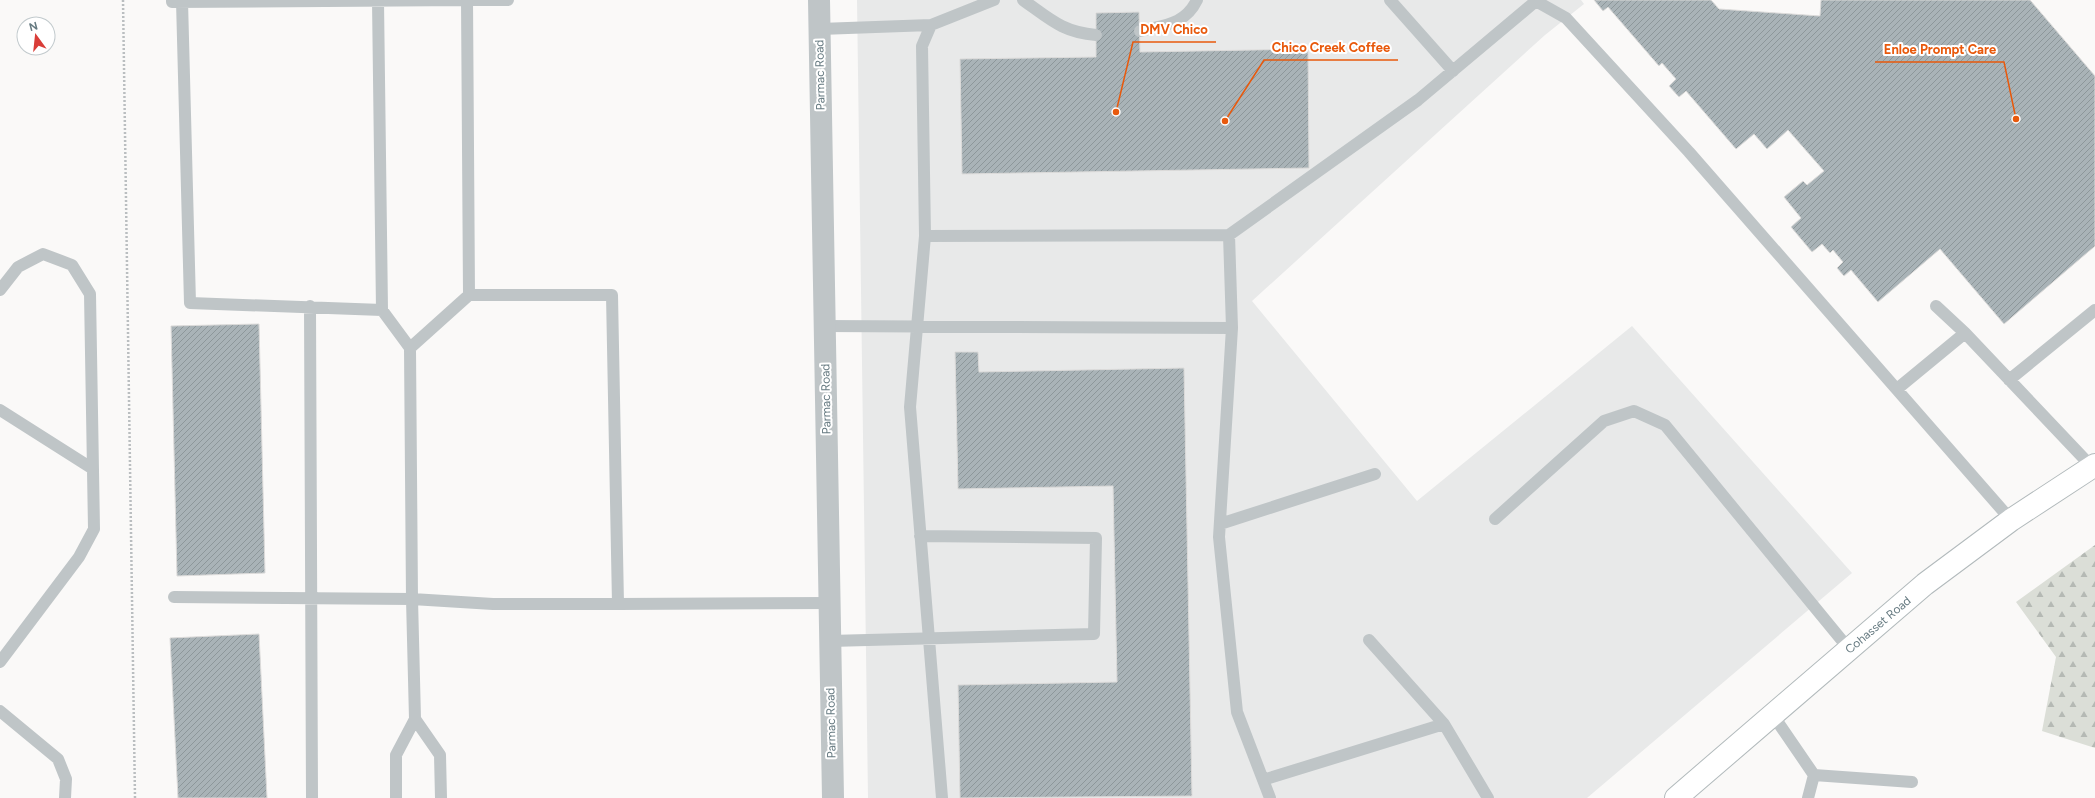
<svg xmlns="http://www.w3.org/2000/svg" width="2095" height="798" viewBox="0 0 2095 798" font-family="Figtree,sans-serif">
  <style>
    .built { fill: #e8e9e9 }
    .forest { fill: url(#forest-firs) }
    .building { fill: url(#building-hatch); stroke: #dcdbda }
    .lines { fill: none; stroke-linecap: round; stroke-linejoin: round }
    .secondary-casing { stroke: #b2babc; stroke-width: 24 }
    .path { stroke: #babec0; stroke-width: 2.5; stroke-dasharray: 2 2; stroke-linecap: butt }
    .service { stroke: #bfc5c7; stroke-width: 12 }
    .minor { stroke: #bfc5c7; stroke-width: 22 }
    .secondary { stroke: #fff; stroke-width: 22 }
    .labels { text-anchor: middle; stroke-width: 4; stroke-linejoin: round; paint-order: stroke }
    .street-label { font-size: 12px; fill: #667a81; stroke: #fff }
    .leader { fill: none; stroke: #e8590c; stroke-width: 1.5 }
    .callout-dot { fill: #e8590c; stroke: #fff; stroke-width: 1.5 }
    .callout-label { font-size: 13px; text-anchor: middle; font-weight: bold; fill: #e8590c; stroke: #fff; stroke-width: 4; stroke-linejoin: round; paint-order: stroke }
  </style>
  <defs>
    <pattern id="forest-firs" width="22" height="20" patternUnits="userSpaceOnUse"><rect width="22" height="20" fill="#dbded7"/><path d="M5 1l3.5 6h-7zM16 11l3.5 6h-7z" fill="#b5b9b4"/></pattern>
    <pattern id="building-hatch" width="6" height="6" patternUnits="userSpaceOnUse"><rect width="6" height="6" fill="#a9b3b7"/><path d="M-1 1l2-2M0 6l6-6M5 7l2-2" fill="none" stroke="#8d979a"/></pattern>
  </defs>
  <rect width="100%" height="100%" fill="#faf9f8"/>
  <path class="built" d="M 857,0 L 1581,0 L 1584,4 L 1545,35 L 1252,301 L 1417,501 L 1632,326 L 1852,573 L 1587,798 L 868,798 Z"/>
  <path class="forest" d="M 2095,545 L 2095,748 L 2042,731 L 2056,657 L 2016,602 Z"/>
  <path class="building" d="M 1594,0 L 1711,0 L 1719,9 L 1820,16 L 1821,0 L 2030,0 L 2095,76 L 2095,246 L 2004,324 L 1940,249 L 1878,302 L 1851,270 L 1844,276 L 1837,268 L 1843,262 L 1833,250 L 1830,253 L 1822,244 L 1812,252 L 1791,227 L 1801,218 L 1784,197 L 1803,181 L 1807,185 L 1824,171 L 1788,130 L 1767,149 L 1754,134 L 1736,149 L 1686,91 L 1679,97 L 1669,86 L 1676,79 L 1662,63 L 1659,66 L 1608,7 L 1603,11 Z
    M 1139,12 L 1140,52 L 1308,49 L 1309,168 L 962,174 L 960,59 L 1096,57 L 1096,13 Z
    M 259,324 L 265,573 L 177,576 L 171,326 Z
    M 955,352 L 978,352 L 979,372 L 1184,368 L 1192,796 L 960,798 L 958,685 L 1117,682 L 1113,486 L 958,489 Z
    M 259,634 L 267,798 L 178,798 L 170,638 Z"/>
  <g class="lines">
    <defs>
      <path id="secondary" d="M 1676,798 L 1925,584 L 2011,520 L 2095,465"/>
    </defs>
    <use href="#secondary" class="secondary-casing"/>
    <path class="path" d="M 123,0 L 135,798"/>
    <path class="service" d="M 172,0 L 172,2 L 467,0
      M 1023,0 C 1050,19 1062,32 1096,35
      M 1390,0 L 1453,71
      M 1534,0 L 1566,18 L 1689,152 L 2011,520
      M 182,1 L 190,303 L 382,310
      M 378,1 L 382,310 L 410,348
      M 820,29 L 931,25 L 994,0
      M 1140,31 C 1164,25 1185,25 1197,0
      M 925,236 L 922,46 L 931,25
      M 0,290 L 18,267 L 43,254 L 72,265 L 90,294 L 94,529 L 79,557 L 0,662
      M 310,306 L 312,798
      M 1936,306 L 1965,333 L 2093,468
      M 824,326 L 1232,328
      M 2009,380 L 2095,310
      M 1897,389 L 1965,333
      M 0,410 L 93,469
      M 1495,519 L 1604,421 L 1634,411 L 1665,425 L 1849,649
      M 1220,524 L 1375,474
      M 174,597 L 412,599 L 410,348 L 469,295
      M 618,604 L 829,603
      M 1369,640 L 1444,724
      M 830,641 L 1094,634 L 1096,538 L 920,536
      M 0,711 L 58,759 L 66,779 L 65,798
      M 1773,715 L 1814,775 L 1808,798
      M 415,719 L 412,599 L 493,604 L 618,604 L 612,295 L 469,295 L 467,0 L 508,0
      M 1814,775 L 1912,782
      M 1263,780 L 1444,724 L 1488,798
      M 396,798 L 396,755 L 415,719 L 440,755 L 441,798
      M 942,798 L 910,407 L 925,236 L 1229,235
      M 1270,798 L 1237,712 L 1219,537 L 1232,328 L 1229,235 L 1418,100 L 1536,1"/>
    <path class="minor" d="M 819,0 L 833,798"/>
    <use href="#secondary" class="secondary"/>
  </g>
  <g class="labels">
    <g class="street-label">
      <text transform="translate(820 75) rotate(-91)" y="4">Parmac Road</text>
      <text transform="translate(826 399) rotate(-91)" y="4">Parmac Road</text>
      <text transform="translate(1878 625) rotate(-40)" y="4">Cohasset Road</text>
      <text transform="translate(831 723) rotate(-91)" y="4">Parmac Road</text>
    </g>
  </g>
  <path class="leader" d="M1116 112L1133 42H1216M1225 121L1264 60H1398M2016 119L2004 62H1875"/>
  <g class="callout-dot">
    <circle cx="1116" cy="112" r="4"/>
    <circle cx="1225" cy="121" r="4"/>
    <circle cx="2016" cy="119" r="4"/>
  </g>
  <g class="callout-label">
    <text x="1174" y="34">DMV Chico</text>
    <text x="1331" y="52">Chico Creek Coffee</text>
    <text x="1940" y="54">Enloe Prompt Care</text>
  </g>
  <g transform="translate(36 36) rotate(345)"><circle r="19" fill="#ffffff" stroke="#c2cacd"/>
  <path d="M0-3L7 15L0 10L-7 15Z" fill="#d93d38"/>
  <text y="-6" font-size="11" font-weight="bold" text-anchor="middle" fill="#667a81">N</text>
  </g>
</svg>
